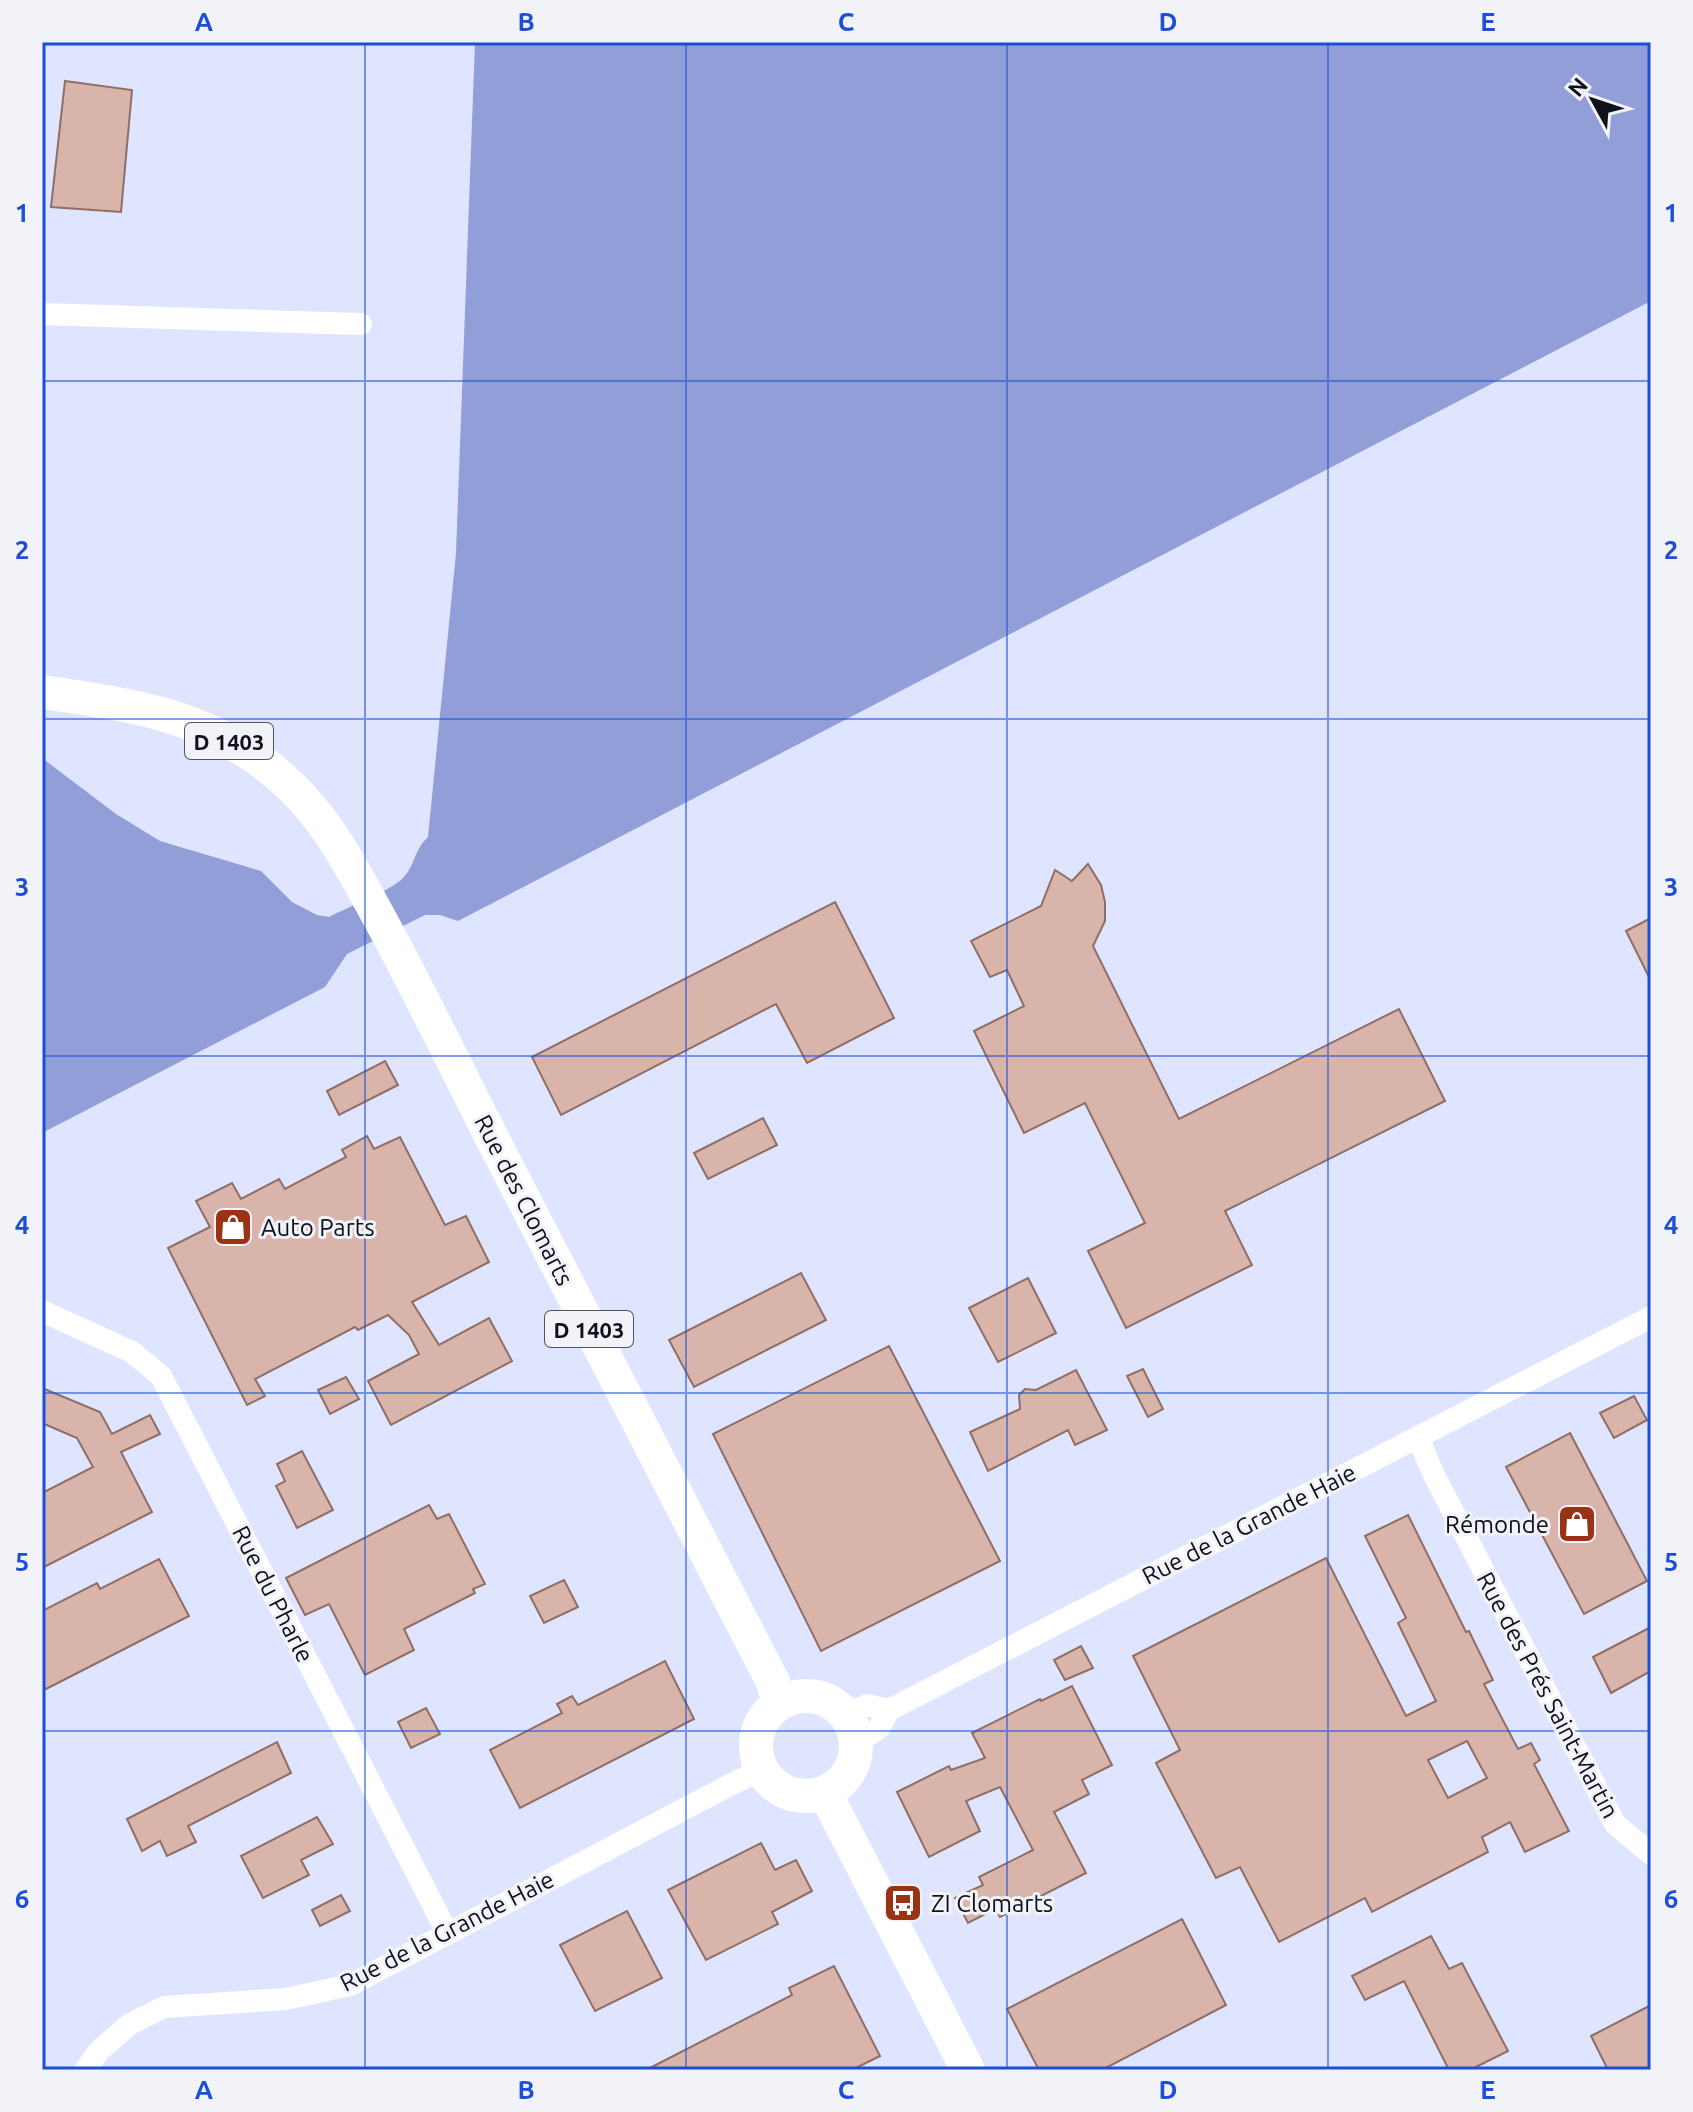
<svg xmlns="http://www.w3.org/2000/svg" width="1693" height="2112" font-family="Ubuntu,sans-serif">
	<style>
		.water { fill: #929ed8 }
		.building { fill: #d9b4aa; stroke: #8f6e65; stroke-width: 2; fill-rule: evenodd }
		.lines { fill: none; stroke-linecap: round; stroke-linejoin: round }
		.minor { stroke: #fff; stroke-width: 22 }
		.primary { stroke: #fff; stroke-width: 34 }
		.grid { fill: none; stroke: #1d4ed8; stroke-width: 2; stroke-opacity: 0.55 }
		.labels { text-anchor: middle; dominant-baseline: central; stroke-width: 6; stroke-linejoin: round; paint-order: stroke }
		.shield { fill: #f1f3f9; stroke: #52545d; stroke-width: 2 }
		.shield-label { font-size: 22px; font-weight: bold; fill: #0e101a }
		.street-label { font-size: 24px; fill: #0e101a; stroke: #f1f3f9 }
		.poi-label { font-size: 24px; fill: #0e101a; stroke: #f1f3f9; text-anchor: start }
		.neatline { fill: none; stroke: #1d4ed8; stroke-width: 3 }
		.grid-label { font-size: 26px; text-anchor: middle; font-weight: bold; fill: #1d4ed8 }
	</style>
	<rect width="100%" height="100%" fill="#dfe5ff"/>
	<path class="water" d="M475,42H1651V301L458,921L440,915H425L347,954L325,987L42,1133V758L116,814L160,841L261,871L292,902L317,915L329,917C348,907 388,892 402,879C416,865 413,851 428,837L456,553Z"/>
	<g class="building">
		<path d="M65,81L132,90L121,212L51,207Z"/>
		<path d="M1088,864L1101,885L1105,902V921L1093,946L1179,1119L1399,1009L1445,1101L1225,1211L1252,1265L1126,1328L1088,1251L1145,1223L1085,1103L1024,1133L974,1031L1024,1006L1007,970L990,977L971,941L1041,906L1055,870L1072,881Z"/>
		<path d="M835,902L894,1018L807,1063L776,1004L561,1115L532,1057Z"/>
		<path d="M1651,918V981L1626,931Z"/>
		<path d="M385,1061L398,1085L339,1115L327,1091Z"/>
		<path d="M763,1118L777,1145L708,1179L694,1153Z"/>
		<path d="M367,1136L374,1149L400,1137L445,1225L466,1216L489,1262L412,1302L439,1345L489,1318L512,1361L391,1425L368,1381L419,1354L409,1335L388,1315L358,1330L355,1327L255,1379L265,1396L247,1405L168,1248L210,1227L196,1201L232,1183L241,1199L279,1179L285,1189L346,1157L342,1150Z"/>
		<path d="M801,1273L826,1320L694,1387L669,1340Z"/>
		<path d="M1028,1278L1056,1333L998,1362L969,1308Z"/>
		<path d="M889,1346L1000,1561L821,1651L713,1434Z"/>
		<path d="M1143,1369L1163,1409L1148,1417L1127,1376Z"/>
		<path d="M1076,1370L1107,1430L1075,1445L1068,1430L988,1471L970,1432L1020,1409L1019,1395L1025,1389L1036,1390Z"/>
		<path d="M346,1377L359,1399L330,1414L318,1390Z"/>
		<path d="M42,1388L100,1412L112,1434L150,1415L160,1434L121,1452L152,1512L42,1568V1493L93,1467L77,1438L42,1423Z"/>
		<path d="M1634,1396L1647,1420L1614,1438L1600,1413Z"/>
		<path d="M1570,1433L1647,1581L1584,1614L1506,1467Z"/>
		<path d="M302,1451L333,1510L297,1528L276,1486L285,1481L277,1464Z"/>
		<path d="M429,1505L437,1519L449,1514L485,1584L473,1589L475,1593L404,1629L414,1650L365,1675L329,1604L305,1615L286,1578Z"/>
		<path d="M1408,1515L1466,1632L1469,1631L1493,1680L1484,1684L1518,1749L1531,1743L1540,1760L1534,1764L1569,1831L1525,1852L1510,1822L1482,1837L1488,1852L1372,1912L1365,1898L1279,1942L1240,1867L1216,1878L1156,1763L1180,1750L1133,1656L1326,1558L1406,1716L1436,1701L1398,1623L1406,1618L1365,1536ZM1467,1741L1487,1778L1448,1798L1428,1760Z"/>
		<path d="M159,1559L189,1616L42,1691V1611L97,1583L100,1589Z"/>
		<path d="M564,1580L578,1607L544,1623L530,1596Z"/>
		<path d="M1651,1627V1671L1611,1693L1593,1657Z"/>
		<path d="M1081,1646L1093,1668L1065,1680L1054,1660Z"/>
		<path d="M665,1661L694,1719L520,1808L490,1750L562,1713L557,1704L572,1696L578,1705Z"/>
		<path d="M1072,1686L1112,1765L1082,1780L1089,1794L1054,1812L1086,1873L1000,1917L995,1909L968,1923L955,1898L983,1885L979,1877L1033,1850L1000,1787L966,1801L980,1831L929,1857L897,1792L949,1766L951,1770L985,1758L972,1733L1040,1699L1041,1701Z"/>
		<path d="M426,1708L440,1734L411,1748L398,1722Z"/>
		<path d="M277,1742L291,1773L188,1826L196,1842L167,1856L160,1841L142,1851L127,1819Z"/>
		<path d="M317,1817L333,1844L301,1860L309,1875L263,1898L241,1856Z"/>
		<path d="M761,1843L775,1870L796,1860L812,1891L772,1912L778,1924L706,1960L668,1890Z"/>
		<path d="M341,1895L350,1911L320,1926L312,1910Z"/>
		<path d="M627,1911L662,1978L595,2011L560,1945Z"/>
		<path d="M1182,1919L1226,2005L1102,2070H1039L1007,2009Z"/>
		<path d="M1431,1936L1449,1969L1462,1963L1508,2051L1470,2070H1449L1404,1981L1365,2000L1352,1976Z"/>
		<path d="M834,1966L880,2056L852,2070H646L792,1995L789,1988Z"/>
		<path d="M1651,2005V2070H1608L1591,2036Z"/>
	</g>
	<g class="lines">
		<g class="minor">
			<path d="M42,314L361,324"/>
			<path d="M42,1311L132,1352L161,1376L448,1934"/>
			<path d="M1418,1437L1433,1473L1615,1824L1651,1854"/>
			<path d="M846,1715L867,1705L889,1710"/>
			<path d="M857,1743L879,1728L889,1710L1651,1317"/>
			<path d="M85,2070L99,2051L130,2024L164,2007L286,1999L350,1985L728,1786L761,1770"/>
		</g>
		<g class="primary">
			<path d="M42,692C124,704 193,712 262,762C324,807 351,867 387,932C424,1001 458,1071 493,1140C586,1321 679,1502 773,1682L779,1703"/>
			<circle cx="806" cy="1746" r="50"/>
			<path d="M825,1793L968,2070"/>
		</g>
	</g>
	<path class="grid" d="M365,42V2070M686,42V2070M1007,42V2070M1328,42V2070M42,381H1651M42,719H1651M42,1056H1651M42,1393H1651M42,1731H1651"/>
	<defs>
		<g id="shop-square" transform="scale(2)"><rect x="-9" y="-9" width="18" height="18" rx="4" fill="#9a3315" stroke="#f1f3f9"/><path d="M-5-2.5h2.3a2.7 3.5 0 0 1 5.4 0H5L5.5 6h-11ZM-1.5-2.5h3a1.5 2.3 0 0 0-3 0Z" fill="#fff"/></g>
		<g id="bus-square" transform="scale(2)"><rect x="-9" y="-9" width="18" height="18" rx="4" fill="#9a3315" stroke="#f1f3f9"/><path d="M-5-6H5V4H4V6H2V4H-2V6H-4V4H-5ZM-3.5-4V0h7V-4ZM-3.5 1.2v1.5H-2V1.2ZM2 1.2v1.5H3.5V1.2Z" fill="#fff"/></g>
	</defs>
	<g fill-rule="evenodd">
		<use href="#shop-square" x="233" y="1227"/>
		<use href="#shop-square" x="1577" y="1524"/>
		<use href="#bus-square" x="903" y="1903"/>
	</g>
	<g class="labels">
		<g class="shield">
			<rect x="185" y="723" width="88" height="36" rx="6"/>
			<rect x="545" y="1311" width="88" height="36" rx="6"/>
		</g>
		<g class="shield-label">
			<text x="229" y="741">D 1403</text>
			<text x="589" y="1329">D 1403</text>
		</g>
		<g class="street-label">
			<text transform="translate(524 1200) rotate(63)">Rue des Clomarts</text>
			<text transform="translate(1249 1524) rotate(-27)">Rue de la Grande Haie</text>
			<text transform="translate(273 1594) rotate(63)">Rue du Pharle</text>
			<text transform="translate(1548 1695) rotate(62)">Rue des Prés Saint-Martin</text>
			<text transform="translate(447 1931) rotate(-27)">Rue de la Grande Haie</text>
		</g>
		<g class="poi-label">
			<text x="261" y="1227">Auto Parts</text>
			<text x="1549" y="1524" text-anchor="end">Rémonde</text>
			<text x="931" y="1903">ZI Clomarts</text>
		</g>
	</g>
	<rect width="1693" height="2112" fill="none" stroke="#f1f3f9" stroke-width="88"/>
	<g transform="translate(1593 100) rotate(310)" stroke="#f1f3f9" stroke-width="6" paint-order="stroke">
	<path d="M0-6L14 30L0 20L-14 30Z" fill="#0e101a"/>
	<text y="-12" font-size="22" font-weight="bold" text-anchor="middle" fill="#0e101a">N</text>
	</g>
	<rect x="44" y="44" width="1605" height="2024" class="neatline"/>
	<g class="grid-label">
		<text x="204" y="31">A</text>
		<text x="526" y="31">B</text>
		<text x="846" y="31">C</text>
		<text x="1168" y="31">D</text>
		<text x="1488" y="31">E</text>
		<text x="22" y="222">1</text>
		<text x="1671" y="222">1</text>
		<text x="22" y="559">2</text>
		<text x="1671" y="559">2</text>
		<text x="22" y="896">3</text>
		<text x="1671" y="896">3</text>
		<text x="22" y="1234">4</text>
		<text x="1671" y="1234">4</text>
		<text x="22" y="1571">5</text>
		<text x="1671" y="1571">5</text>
		<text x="22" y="1908">6</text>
		<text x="1671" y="1908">6</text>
		<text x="204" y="2099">A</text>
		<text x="526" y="2099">B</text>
		<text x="846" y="2099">C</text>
		<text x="1168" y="2099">D</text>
		<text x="1488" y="2099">E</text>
	</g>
</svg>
